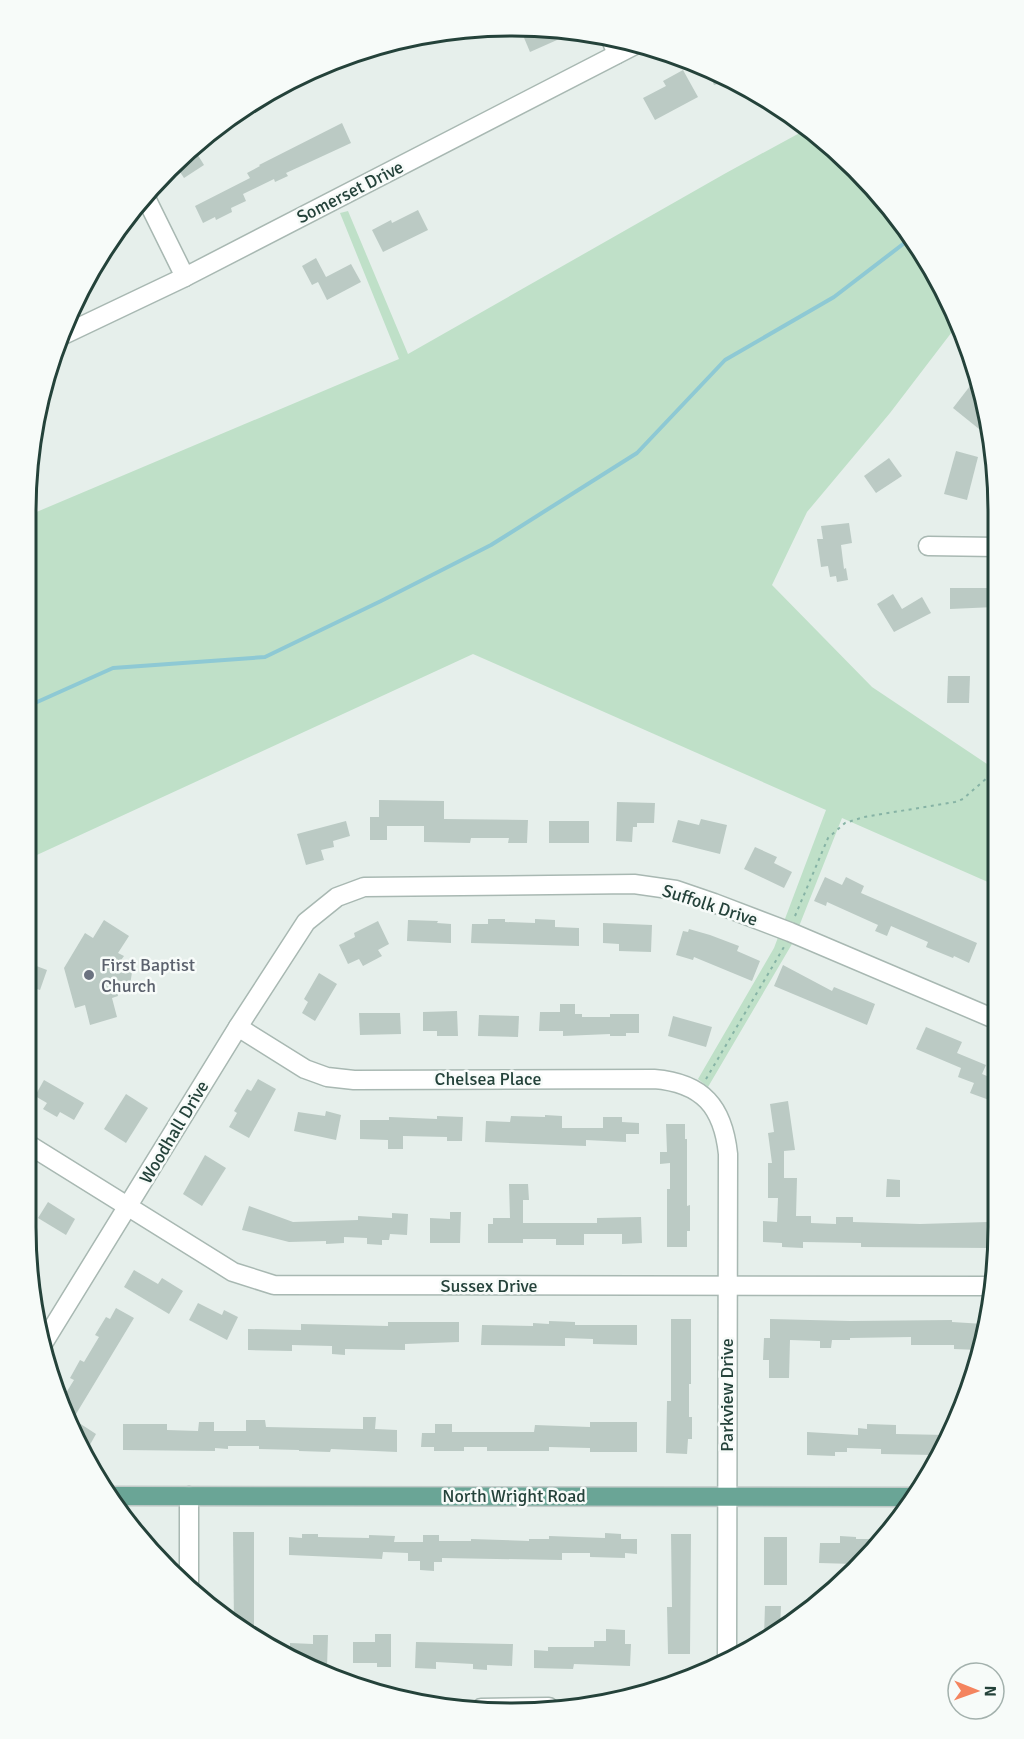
<svg xmlns="http://www.w3.org/2000/svg" width="1024" height="1739" font-family="Signika,sans-serif">
	<style>
		.green { fill: #bfe0c8 }
		.lines { fill: none; stroke-linecap: round; stroke-linejoin: round }
		.stream { stroke: #8ec9d4; stroke-width: 4 }
		.building { fill: #bbcac4 }
		.minor-casing { stroke: #a8b8b2; stroke-width: 21 }
		.major-casing { stroke: #c2cac8; stroke-width: 21 }
		.path { stroke: #86b3a5; stroke-width: 2; stroke-dasharray: 3 4.5; stroke-linecap: butt }
		.minor { stroke: #fff; stroke-width: 18 }
		.major { stroke: #6aa596; stroke-width: 18 }
		.worship-dot { fill: #6b7280; stroke: #f7fbf9; stroke-width: 2 }
		.labels { text-anchor: middle; dominant-baseline: central; stroke-width: 5; stroke-linejoin: round; paint-order: stroke }
		.street-label { font-size: 18px; fill: #24423a; stroke: #f7fbf9 }
		.worship-label { font-size: 18px; fill: #5b616d; stroke: #f7fbf9; text-anchor: start }
		.rim { fill: none; stroke: #24423a; stroke-width: 3 }
	</style>
	<rect width="100%" height="100%" fill="#e6efeb"/>
	<path class="green" d="M807,129L878,191L933,269L958,324L890,413L807,512L772,585L872,687L990,766L997,763V886L842,818L792,944L708,1087L698,1079L774,948L826,810L473,654L26,860L27,516L399,359L340,213L348,211L408,354L726,173Z"/>
	<g class="lines">
		<path class="stream" d="M26,707L113,668L265,657L381,601L491,545L637,453L725,360L834,297L911,238"/>
	</g>
	<g class="building">
		<path d="M534,28L550,29L575,32L530,52L522,33Z"/>
		<path d="M708,68L720,74L730,80L714,85Z"/>
		<path d="M683,70L698,97L655,120L643,98L666,86L663,81Z"/>
		<path d="M342,123L351,143L286,173L288,176L275,182L274,179L243,194L246,201L231,208L232,212L216,220L215,217L203,223L195,206L250,178L247,173L260,166L259,165Z"/>
		<path d="M193,147L204,165L184,178L174,163Z"/>
		<path d="M418,210L428,230L383,252L372,230L391,220L392,223Z"/>
		<path d="M316,258L326,277L351,264L361,282L327,300L318,282L312,285L302,266Z"/>
		<path d="M977,377L986,421L979,429L953,408Z"/>
		<path d="M956,451L978,457L967,500L944,494Z"/>
		<path d="M889,458L902,476L876,493L864,476Z"/>
		<path d="M849,523L852,543L841,545L844,569L846,568L848,580L837,582L836,576L830,577L828,566L821,567L817,539H823L821,526Z"/>
		<path d="M950,588H995V607L950,609Z"/>
		<path d="M893,594L902,609L922,597L931,613L894,632L877,604Z"/>
		<path d="M948,676H970L969,703H947Z"/>
		<path d="M379,800L444,801V819L528,820L527,843H508L509,838H471L470,843L424,842V826H387V840H370V817H379Z"/>
		<path d="M617,802L655,803L654,823H637V827H633L632,842L616,841Z"/>
		<path d="M701,819L727,825L720,854L672,842L678,820L699,825Z"/>
		<path d="M346,821L350,836L333,841L334,847L321,850L324,860L306,865L297,834Z"/>
		<rect x="549" y="821" width="40" height="22"/>
		<path d="M755,847L777,857L774,863L792,872L784,888L744,869Z"/>
		<path d="M825,877L842,885L846,877L864,886L861,893L977,943L969,963L954,956L953,958L926,947L928,942L891,926L887,936L875,931L878,925L827,902L826,906L814,901Z"/>
		<path d="M488,919H505V922L535,923V919L555,920V927L579,928V946L471,943L472,924H488Z"/>
		<path d="M104,920L129,936L118,953L124,956L119,963L133,966L130,985L115,983L118,996L112,998L117,1017L90,1025L85,1005L75,1008L64,968L85,933L93,938Z"/>
		<path d="M408,920L438,921L437,923L451,924V943L407,941Z"/>
		<path d="M378,921L389,944L378,950L382,956L363,966L359,959L348,964L339,945L355,937L354,933Z"/>
		<path d="M603,923L652,925L651,952L619,951V944L603,943Z"/>
		<path d="M689,929L710,935L739,946L737,951L760,961L752,981L694,957L693,960L676,955L683,931L688,932Z"/>
		<path d="M31,964L47,970L40,990L26,985V977Z"/>
		<path d="M783,965L832,991L834,987L875,1004L867,1025L774,986Z"/>
		<path d="M319,973L337,984L315,1021L302,1013L308,1002L304,999Z"/>
		<path d="M560,1004H575V1014H582V1017H610V1014H639V1033H626V1036H610V1034L563,1036V1031H539L540,1012H560Z"/>
		<path d="M457,1011L458,1036H437V1031H423V1012Z"/>
		<path d="M359,1013H400L401,1034L360,1035Z"/>
		<path d="M479,1015L519,1016L518,1037L478,1036Z"/>
		<path d="M673,1016L712,1027L706,1047L668,1036Z"/>
		<path d="M926,1027L962,1042L957,1053L986,1065L982,1074L997,1080V1087L992,1101L970,1093L974,1083L958,1077L961,1068L916,1049Z"/>
		<path d="M258,1079L276,1089L249,1138L229,1127L237,1113L234,1111L247,1089L251,1091Z"/>
		<path d="M44,1080L84,1103L74,1120L60,1112L57,1117L43,1109L47,1103L35,1096Z"/>
		<path d="M126,1094L148,1108L126,1143L104,1129Z"/>
		<path d="M788,1101L795,1150L784,1151V1178H797L796,1216H811V1223L836,1224V1217H853V1222L920,1224L988,1222L989,1248L861,1247V1243L803,1242V1248L782,1247V1243L763,1242V1221L777,1222L778,1198H768V1163H772L768,1133L774,1132L770,1104Z"/>
		<path d="M326,1111L341,1115L336,1140L294,1131L298,1112L325,1116Z"/>
		<path d="M545,1115L562,1116V1128H603V1117H622V1122L639,1123V1134H626V1142L586,1140V1146L485,1142L486,1121L510,1122L511,1116L545,1117Z"/>
		<path d="M437,1116L463,1117L462,1141H447V1137L403,1136V1149H388V1140L360,1139V1120H389V1117L437,1119Z"/>
		<path d="M666,1124H685V1139H687V1206L690,1205V1231H687V1247H667V1189H670V1163L660,1164V1152H667Z"/>
		<path d="M205,1155L226,1168L202,1206L183,1194Z"/>
		<path d="M887,1179L900,1180V1197H886Z"/>
		<path d="M509,1184H528L529,1200H523V1223H597V1218L641,1217L642,1243L622,1244V1234H584V1245H556V1239H523V1243H488V1224H493V1218H510Z"/>
		<path d="M48,1202L75,1219L66,1235L38,1218Z"/>
		<path d="M249,1206L293,1222L358,1220V1216L392,1218V1213L408,1214L407,1235L390,1234L389,1240H382V1245L367,1244V1238L344,1237V1243L326,1244V1241L289,1242L242,1230Z"/>
		<path d="M450,1212H461L460,1243H430V1218L450,1219Z"/>
		<path d="M134,1270L158,1284L162,1278L183,1291L169,1314L124,1287Z"/>
		<path d="M198,1303L222,1315L224,1310L238,1317L227,1340L189,1320Z"/>
		<path d="M116,1308L134,1318L73,1419L96,1434L87,1450L61,1401L74,1380L70,1378L80,1360L84,1362L99,1337L95,1335L106,1317L110,1319Z"/>
		<path d="M671,1319H691V1384H689V1417H692V1439H688L687,1454L666,1453L667,1401H671Z"/>
		<path d="M770,1319L850,1321L952,1320V1322L984,1324L979,1350L954,1349V1345H911V1337L850,1338V1340H832L831,1348H820V1341L790,1340L789,1378H769V1360H763L764,1338H770Z"/>
		<path d="M549,1321L575,1322V1325H637V1345L593,1344V1339L565,1338V1346L481,1345L482,1325L533,1326V1323L549,1324Z"/>
		<path d="M388,1322H459V1342L405,1344V1350L345,1349V1355L332,1354V1346L292,1345V1351L248,1350V1329L301,1330V1324L388,1326Z"/>
		<path d="M363,1417H376L375,1429L397,1430V1452L331,1449L330,1452L299,1451V1450L259,1449V1446H228V1449L215,1448V1451L123,1450V1424H167V1430L198,1431L199,1422H214V1431H246V1420H265L266,1427L363,1429Z"/>
		<path d="M590,1422H637V1452H590V1448L549,1447V1451H487V1447H464V1451H434V1447H421L422,1433H435V1424H452V1432H534L535,1425L590,1427Z"/>
		<path d="M867,1424L896,1425V1434L947,1435L938,1454L935,1455L881,1454V1449L847,1448V1452H835V1456L807,1455V1432L858,1435V1428L867,1429Z"/>
		<path d="M233,1532H254V1637L241,1631L234,1624Z"/>
		<path d="M605,1533L621,1534V1539H637V1554L625,1553V1558L590,1557V1553H562V1560L442,1558V1562H434V1571L420,1570V1561H408V1553L383,1552L382,1559L289,1555V1537L302,1538V1534H318V1537L369,1538V1535L395,1536L394,1542H423V1535H439V1541H471V1539L529,1541V1539H549V1536L605,1538Z"/>
		<path d="M671,1534H691L690,1654H668L667,1607H672Z"/>
		<path d="M840,1536L856,1537V1539H878L854,1564L819,1563L820,1543H840Z"/>
		<rect x="764" y="1537" width="23" height="48"/>
		<path d="M765,1606H781L780,1628L764,1636Z"/>
		<path d="M606,1629L625,1630V1644H631L630,1666L574,1664L573,1669L534,1668V1650L548,1651V1647H594V1641H606Z"/>
		<path d="M375,1634H391V1667H377V1663H353V1642H375Z"/>
		<path d="M313,1635H328L327,1668H316L290,1655V1643L313,1644Z"/>
		<path d="M416,1642L513,1644L512,1666L487,1665V1670L473,1669V1664L436,1662V1669L415,1668Z"/>
	</g>
	<g class="lines">
		<g class="minor-casing">
			<g id="minor">
				<path d="M609,35L617,54"/>
				<path d="M145,196L185,277"/>
				<path d="M61,336L185,277L637,44"/>
				<path d="M928,546L997,547"/>
				<path d="M238,1027L305,1069L327,1077L354,1080L654,1079C703,1083 723,1107 728,1154L727,1657"/>
				<path d="M26,1143L233,1272L274,1285L992,1286"/>
				<path d="M44,1342L238,1027L306,922L337,897L364,887L634,884L676,890L714,903L790,932L997,1020"/>
				<path d="M189,1496V1583"/>
				<path d="M481,1708L549,1707"/>
			</g>
		</g>
		<g class="major-casing">
			<path id="major" d="M111,1496L917,1497"/>
		</g>
		<g class="path">
			<path d="M795,916L828,838L845,823L864,817L955,802L963,799L997,769"/>
			<path d="M706,1079L784,947"/>
		</g>
		<use href="#minor" class="minor"/>
		<use href="#major" class="major"/>
	</g>
	<circle class="worship-dot" cx="89" cy="975" r="6"/>
	<g class="labels">
		<g class="street-label">
			<text transform="translate(350 192) rotate(-27)">Somerset Drive</text>
			<text transform="translate(710 905) rotate(18)">Suffolk Drive</text>
			<text x="488" y="1079">Chelsea Place</text>
			<text transform="translate(174 1132) rotate(-59)">Woodhall Drive</text>
			<text x="489" y="1286">Sussex Drive</text>
			<text transform="translate(727 1395) rotate(-90)">Parkview Drive</text>
			<text x="514" y="1496">North Wright Road</text>
		</g>
		<g class="worship-label">
			<text x="101" y="965">First Baptist<tspan x="101" dy="21">Church</tspan></text>
		</g>
	</g>
	<path d="M0 0H1024V1739H0ZM512 36H512A476 476 0 0 1 988 512V1227A476 476 0 0 1 512 1703H512A476 476 0 0 1 36 1227V512A476 476 0 0 1 512 36Z" fill="#f7fbf9" fill-rule="evenodd"/>
	<path class="rim" d="M512 36H512A476 476 0 0 1 988 512V1227A476 476 0 0 1 512 1703H512A476 476 0 0 1 36 1227V512A476 476 0 0 1 512 36Z"/>
	<g transform="translate(976 1691) rotate(91)"><circle r="28" fill="#f7fbf9" stroke="#a3b1ad" stroke-width="1.5"/>
	<path d="M0-4.5L10 22L0 15L-10 22Z" fill="#f4845f"/>
	<text y="-9" font-size="16" font-weight="bold" text-anchor="middle" fill="#24423a">N</text>
	</g>
</svg>
